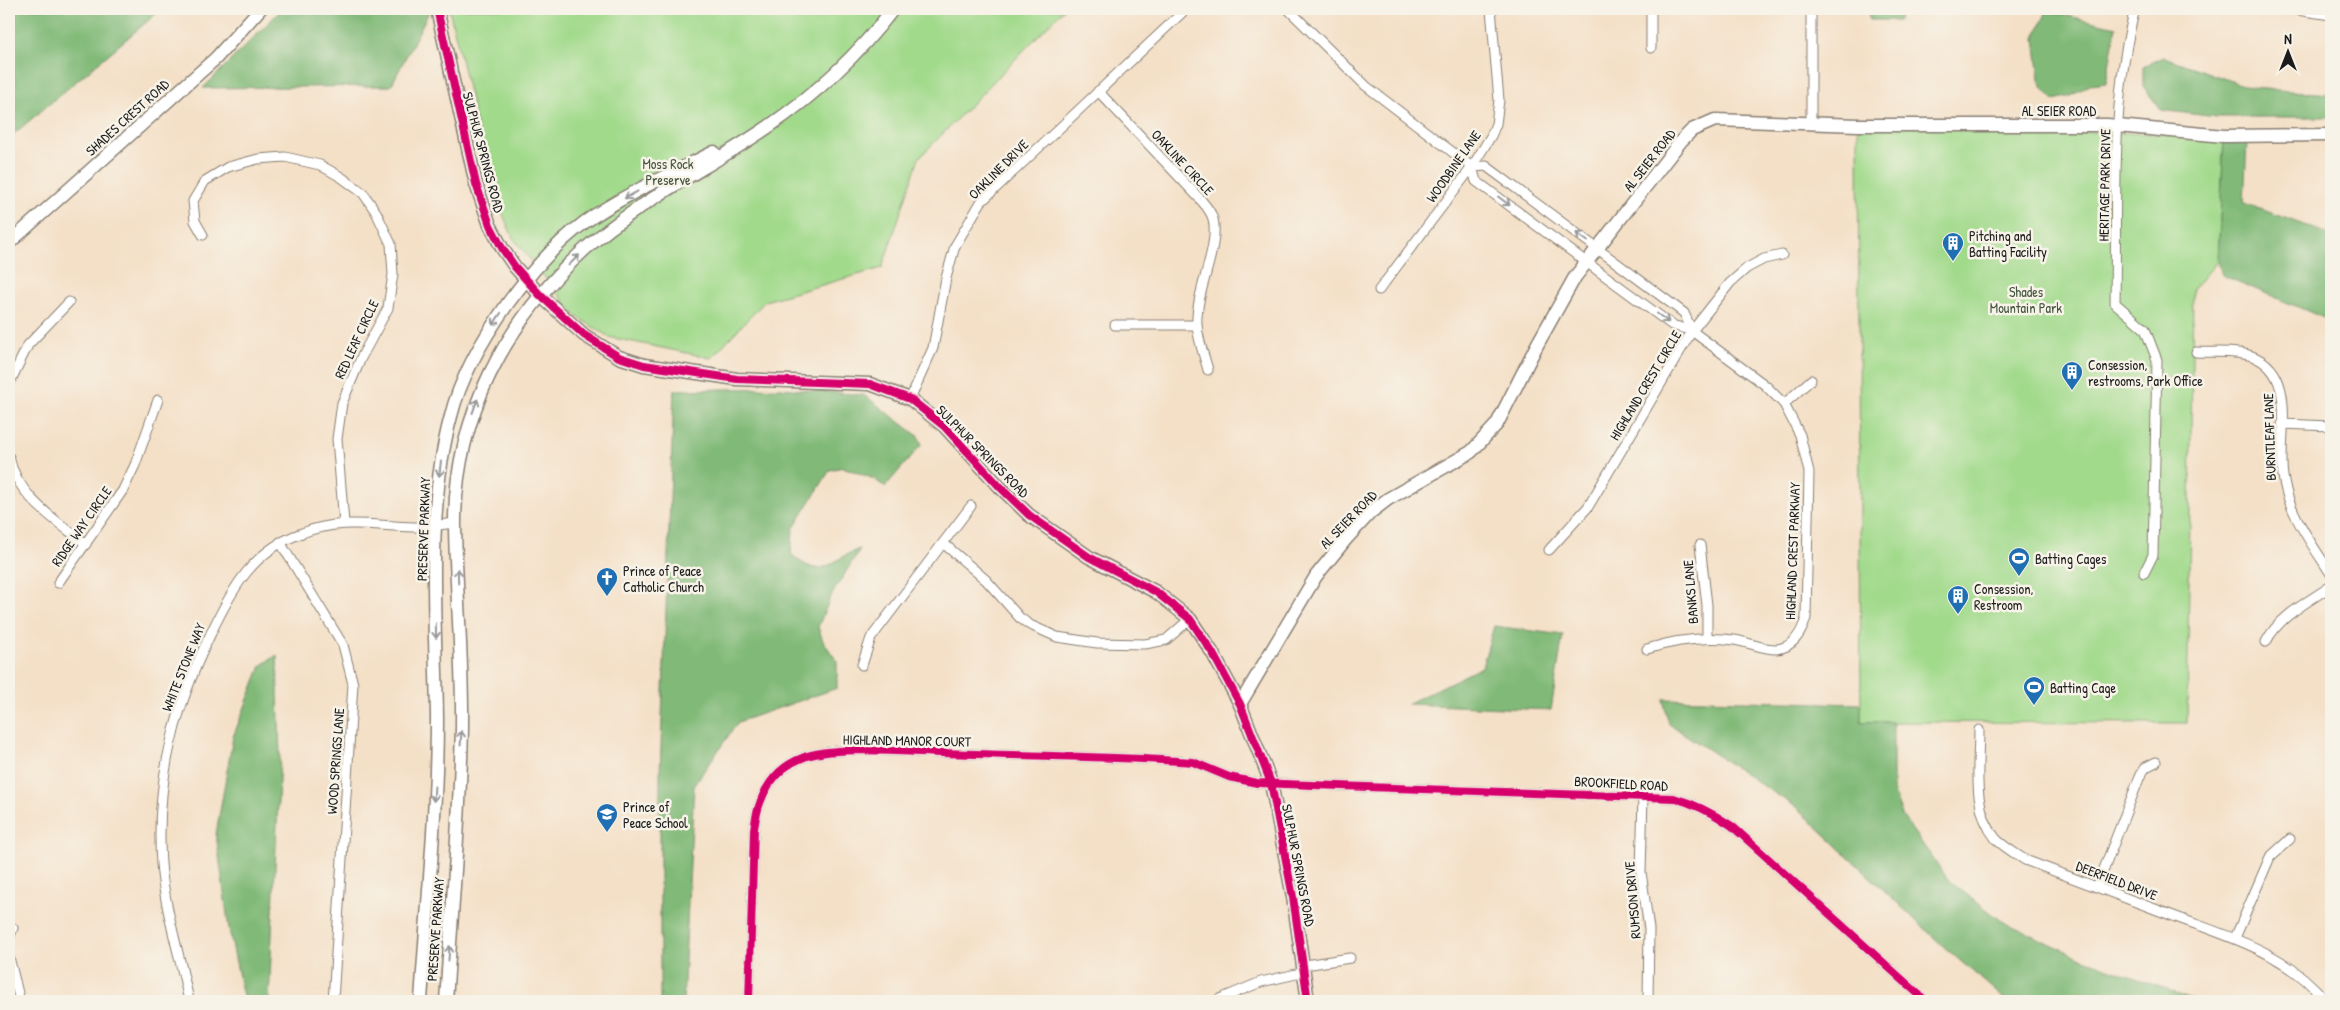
<svg xmlns="http://www.w3.org/2000/svg" width="2340" height="1010" font-family="'Patrick Hand',sans-serif">
	<style>
		.green { fill: #a2da8c; stroke: #5f7b54 }
		.forest { fill: #81ba78; stroke: #4e6b4a }
		.lines { fill: none; stroke-linecap: round; stroke-linejoin: round }
		.street-casing { stroke: #887e72; stroke-width: 11 }
		.secondary-casing { stroke: #887e72; stroke-width: 15 }
		.street { stroke: #fff; stroke-width: 9 }
		.secondary { stroke: #fff; stroke-width: 12 }
		.cycleway-casing { stroke: #f7f3e8; stroke-width: 11 }
		.cycleway { stroke: #d6006c; stroke-width: 8 }
		.oneway { stroke: #999 }
		.labels { text-anchor: middle; dominant-baseline: central; stroke-width: 5; stroke-linejoin: round; paint-order: stroke }
		.street-label { font-size: 14px; fill: #1c1c1c; stroke: #f7f3e8 }
		.park-label { font-size: 14px; fill: #44553e; stroke: #f7f3e8 }
		.poi-label { font-size: 14px; fill: #1c1c1c; stroke: #f7f3e8; text-anchor: start }
	</style>
	<rect width="100%" height="100%" fill="#f7f3e8"/>
	<filter id="ink" filterUnits="userSpaceOnUse"><feTurbulence type="fractalNoise" baseFrequency=".02" numOctaves="2"/><feDisplacementMap in="SourceGraphic" scale="10" xChannelSelector="R" yChannelSelector="G"/><feConvolveMatrix kernelMatrix="1 2 1 2 8 2 1 2 1" color-interpolation-filters="sRGB"/></filter>
	<filter id="wash" filterUnits="userSpaceOnUse"><feTurbulence type="fractalNoise" baseFrequency=".0096" numOctaves="4" result="noise"/><feDisplacementMap in="SourceGraphic" scale="20" xChannelSelector="R" yChannelSelector="G"/><feGaussianBlur stdDeviation="1.12" result="paint"/><feColorMatrix in="noise" values="0 0 0 0 0 0 0 0 0 0 0 0 0 0 0 0 0 1.4 0 .05"/><feComposite in="paint" operator="in"/></filter>
	<g filter="url(#wash)">
		<rect width="100%" height="100%" fill="#f4e0c7"/>
		<g class="green">
			<path d="M449,9H1064L919,158L882,268L765,301L711,358L609,337L576,316L513,238L492,188Z"/>
			<path d="M1858,125L2224,136L2218,261L2193,289L2187,723L1861,722Z"/>
		</g>
		<g class="forest">
			<path d="M9,9H162L9,138Z"/>
			<path d="M282,9H428L429,12L391,86L203,88Z"/>
			<path d="M1869,9H1900L1899,20H1869Z"/>
			<path d="M2047,11L2116,27L2106,83L2089,85L2071,96L2054,100L2041,87L2035,38Z"/>
			<path d="M2164,57L2251,88L2331,94V117H2216L2161,110L2143,86V66Z"/>
			<path d="M2224,139L2247,140L2244,203L2331,235V321L2222,275L2218,261Z"/>
			<path d="M780,388L864,395L918,436L922,444L885,487L874,479L843,467L830,470L793,529L791,554C825,584 828,559 860,549L831,596L818,627L823,641L837,661V688L738,722L694,785L683,1001H660V774L674,390Z"/>
			<path d="M1494,626L1563,635L1551,710L1407,704L1482,667Z"/>
			<path d="M277,655L280,757L269,1001H244L229,929L216,834L233,737L261,666Z"/>
			<path d="M1663,699L1861,704V722H1893V789L1902,816L1950,882L2002,921L2079,957L2197,1001H2007L1943,946L1796,807L1669,724Z"/>
		</g>
	</g>
	<g filter="url(#ink)">
		<g class="lines">
			<g class="street-casing">
				<g id="street">
					<path d="M1288,9L1366,86L1472,167L1476,181L1672,325L1692,331L1684,313L1486,166L1472,167"/>
					<path d="M1811,9V123"/>
					<path d="M2135,9C2110,102 2117,207 2115,303L2145,329L2157,360L2153,555L2144,573"/>
					<path d="M2290,9L2331,15"/>
					<path d="M1651,48V9"/>
					<path d="M1098,91L1200,199C1205,205 1211,211 1213,219C1220,247 1195,292 1197,325C1198,340 1204,355 1208,370"/>
					<path d="M203,235L195,221L193,201L205,181L228,167L258,159L285,157L320,165L341,177L363,193L376,212L391,244L393,274L388,308L361,358L342,403L337,439L344,523"/>
					<path d="M1379,290L1472,167L1491,136L1496,124L1499,100L1491,9"/>
					<path d="M1115,325H1197"/>
					<path d="M2196,352C2213,353 2235,350 2252,356C2300,374 2277,439 2283,476C2288,513 2312,544 2331,574"/>
					<path d="M9,384L28,345L69,302"/>
					<path d="M910,399L933,348L946,278L955,246L981,202L1186,9"/>
					<path d="M1784,404L1811,380"/>
					<path d="M2282,424L2331,426"/>
					<path d="M9,457C17,497 57,521 86,544"/>
					<path d="M280,542L343,645L353,684L333,1001"/>
					<path d="M943,543L986,580L1020,618L1030,625L1057,637L1097,643L1145,644L1166,640L1190,619"/>
					<path d="M1700,545L1707,605V638"/>
					<path d="M1549,550L1588,507L1692,331L1730,283L1747,268L1764,259L1782,255"/>
					<path d="M58,583L123,490L135,465L158,400"/>
					<path d="M2266,642C2279,616 2308,602 2331,586"/>
					<path d="M1647,649C1676,640 1704,636 1734,640C1748,642 1762,649 1776,649C1793,648 1802,632 1806,618L1809,472L1800,435L1784,404L1765,385L1692,331"/>
					<path d="M862,665L871,638L971,506"/>
					<path d="M1979,730C1979,766 1971,809 1996,839C2004,847 2016,854 2025,860C2072,878 2120,896 2168,914C2228,937 2284,950 2326,1001"/>
					<path d="M1643,795L1641,872L1649,929L1648,1001"/>
					<path d="M2097,887L2140,776L2146,767L2156,762"/>
					<path d="M9,938L13,928"/>
					<path d="M2235,938L2270,857L2290,839"/>
					<path d="M9,957L20,1001"/>
					<path d="M1305,965L1350,958"/>
					<path d="M189,1001C180,955 165,911 161,864C155,780 175,708 211,633C232,589 253,550 302,533C340,518 374,526 414,527C427,528 442,524 455,523"/>
					<path d="M749,1001L754,829C758,798 771,770 802,758C832,745 907,752 942,753C1026,756 1110,756 1193,762L1229,777L1257,783L1674,798C1696,804 1713,813 1732,826L1926,1001"/>
					<path d="M1215,1001L1261,982L1305,972"/>
				</g>
			</g>
			<g class="secondary-casing">
				<g id="secondary">
					<path d="M437,9L476,184L490,225L502,248L515,267L540,295L584,335L619,357L644,365L737,379L870,384L910,399L944,426L1000,487L1029,515L1089,557L1156,592L1190,619L1212,652L1240,704L1271,783L1293,897L1308,1001"/>
					<path d="M9,243L216,58L260,9"/>
					<path d="M1240,704L1316,576L1346,539L1371,512L1388,499L1471,452L1497,424L1537,345L1575,277L1681,141L1692,130L1715,120L1858,125H2107L2224,136L2331,135"/>
					<path d="M421,1001C427,907 437,812 437,718C436,620 425,511 451,416C461,375 484,337 508,303C530,273 555,244 585,222C625,194 671,174 714,152"/>
					<path d="M446,1001C452,910 460,819 462,728C463,660 456,593 455,526C454,417 506,321 585,249C640,200 708,168 768,127C816,94 858,55 893,9"/>
				</g>
			</g>
			<use href="#street" class="street"/>
			<use href="#secondary" class="secondary"/>
			<g class="cycleway-casing">
				<g id="cycleway">
					<path d="M437,9L476,184L490,225L502,248L515,267L540,295L584,335L619,357L644,365L737,379L870,384L910,399L944,426L1000,487L1029,515L1089,557L1156,592L1190,619L1212,652L1240,704L1271,783L1293,897L1308,1001"/>
					<path d="M749,1001L754,829C758,798 771,770 802,758C832,745 907,752 942,753C1026,756 1110,756 1193,762L1229,777L1257,783L1674,798C1696,804 1713,813 1732,826L1926,1001"/>
				</g>
			</g>
			<use href="#cycleway" class="cycleway"/>
		</g>
		<defs><path id="oneway-shaft" d="M-6 0H5M1.5-3L5.5 0L1.5 3" fill="none" stroke-width="1.6" stroke-linecap="round" stroke-linejoin="round" transform="scale(1.25)"/></defs>
		<g class="oneway">
			<use href="#oneway-shaft" transform="translate(631 195) rotate(151)"/>
			<use href="#oneway-shaft" transform="translate(1504 201) rotate(37)"/>
			<use href="#oneway-shaft" transform="translate(1582 237) rotate(-144)"/>
			<use href="#oneway-shaft" transform="translate(574 260) rotate(-44)"/>
			<use href="#oneway-shaft" transform="translate(1663 318) rotate(37)"/>
			<use href="#oneway-shaft" transform="translate(497 319) rotate(124)"/>
			<use href="#oneway-shaft" transform="translate(475 406) rotate(-70)"/>
			<use href="#oneway-shaft" transform="translate(440 469) rotate(97)"/>
			<use href="#oneway-shaft" transform="translate(458 576) rotate(-92)"/>
			<use href="#oneway-shaft" transform="translate(436 631) rotate(89)"/>
			<use href="#oneway-shaft" transform="translate(461 738) rotate(-87)"/>
			<use href="#oneway-shaft" transform="translate(434 794) rotate(93)"/>
			<use href="#oneway-shaft" transform="translate(449 953) rotate(-86)"/>
		</g>
	</g>
	<defs>
		<g id="building-pin" transform="scale(1.125)"><path d="M0 17L-7.5 6A9.5 9.5 0 1 1 7.5 6Z" fill="#1f6fb2" stroke="#f7f3e8"/><path d="M-4-6H4V6H1V3H-1V6H-4ZM-2.5-4.3h1.7v1.8h-1.7ZM.8-4.3h1.7v1.8H.8ZM-2.5-1h1.7V.8h-1.7ZM.8-1h1.7V.8H.8Z" fill="#fff"/></g>
		<g id="stadium-pin" transform="scale(1.125)"><path d="M0 17L-7.5 6A9.5 9.5 0 1 1 7.5 6Z" fill="#1f6fb2" stroke="#f7f3e8"/><path d="M0-5a6.5 5 0 1 0 0 10a6.5 5 0 1 0 0-10ZM-3.5-1.8h7v3.6h-7Z" fill="#fff"/></g>
		<g id="church-pin" transform="scale(1.125)"><path d="M0 17L-7.5 6A9.5 9.5 0 1 1 7.5 6Z" fill="#1f6fb2" stroke="#f7f3e8"/><path d="M-1.2-6h2.4v3.5h3.3v2.4h-3.3V6h-2.4V-.1h-3.3v-2.4h3.3Z" fill="#fff"/></g>
		<g id="school-pin" transform="scale(1.125)"><path d="M0 17L-7.5 6A9.5 9.5 0 1 1 7.5 6Z" fill="#1f6fb2" stroke="#f7f3e8"/><path d="M0-5L7-2L0 1L-7-2ZM-4 1L0 2.5L4 1V4Q0 6-4 4Z" fill="#fff"/></g>
	</defs>
	<g fill-rule="evenodd">
		<use href="#building-pin" x="1953" y="243"/>
		<use href="#building-pin" x="2072" y="372"/>
		<use href="#stadium-pin" x="2019" y="558"/>
		<use href="#church-pin" x="607" y="578"/>
		<use href="#building-pin" x="1958" y="596"/>
		<use href="#stadium-pin" x="2034" y="687"/>
		<use href="#school-pin" x="607" y="814"/>
	</g>
	<g class="labels">
		<g class="street-label">
			<text x="2059" y="110">AL SEIER ROAD</text>
			<text transform="translate(127 117) rotate(-42)">SHADES CREST ROAD</text>
			<text transform="translate(484 152) rotate(75)">SULPHUR SPRINGS ROAD</text>
			<text transform="translate(1649 160) rotate(-52)">AL SEIER ROAD</text>
			<text transform="translate(1183 162) rotate(47)">OAKLINE CIRCLE</text>
			<text transform="translate(1453 166) rotate(-55)">WOODBINE LANE</text>
			<text transform="translate(998 169) rotate(-45)">OAKLINE DRIVE</text>
			<text transform="translate(2104 185) rotate(-89)">HERITAGE PARK DRIVE</text>
			<text transform="translate(356 339) rotate(-65)">RED LEAF CIRCLE</text>
			<text transform="translate(1645 385) rotate(-59)">HIGHLAND CREST CIRCLE</text>
			<text transform="translate(2269 437) rotate(-92)">BURNTLEAF LANE</text>
			<text transform="translate(983 451) rotate(45)">SULPHUR SPRINGS ROAD</text>
			<text transform="translate(1348 519) rotate(-46)">AL SEIER ROAD</text>
			<text transform="translate(81 526) rotate(-55)">RIDGE WAY CIRCLE</text>
			<text transform="translate(423 529) rotate(-88)">PRESERVE PARKWAY</text>
			<text transform="translate(1792 551) rotate(-88)">HIGHLAND CREST PARKWAY</text>
			<text transform="translate(1690 592) rotate(-95)">BANKS LANE</text>
			<text transform="translate(183 667) rotate(-68)">WHITE STONE WAY</text>
			<text transform="translate(907 740) rotate(1)">HIGHLAND MANOR COURT</text>
			<text transform="translate(335 761) rotate(-86)">WOOD SPRINGS LANE</text>
			<text transform="translate(1621 783) rotate(3)">BROOKFIELD ROAD</text>
			<text transform="translate(1299 865) rotate(79)">SULPHUR SPRINGS ROAD</text>
			<text transform="translate(2117 880) rotate(21)">DEERFIELD DRIVE</text>
			<text transform="translate(1632 900) rotate(-95)">RUMSON DRIVE</text>
			<text transform="translate(435 929) rotate(-86)">PRESERVE PARKWAY</text>
		</g>
		<g class="park-label">
			<text x="668" y="163">Moss Rock<tspan x="668" dy="16">Preserve</tspan></text>
			<text x="2026" y="291">Shades<tspan x="2026" dy="16">Mountain Park</tspan></text>
		</g>
		<g class="poi-label">
			<text x="1969" y="235">Pitching and<tspan x="1969" dy="16">Batting Facility</tspan></text>
			<text x="2088" y="364">Consession,<tspan x="2088" dy="16">restrooms, Park Office</tspan></text>
			<text x="2035" y="558">Batting Cages</text>
			<text x="623" y="570">Prince of Peace<tspan x="623" dy="16">Catholic Church</tspan></text>
			<text x="1974" y="588">Consession,<tspan x="1974" dy="16">Restroom</tspan></text>
			<text x="2050" y="687">Batting Cage</text>
			<text x="623" y="806">Prince of<tspan x="623" dy="16">Peace School</tspan></text>
		</g>
	</g>
	<rect width="2340" height="1010" fill="none" stroke="#f7f3e8" stroke-width="30"/>
	<g transform="translate(2288 52)" stroke="#f7f3e8" stroke-width="4" paint-order="stroke">
	<path d="M0-4L9 19L0 12L-9 19Z" fill="#1c1c1c"/>
	<text y="-8" font-size="14" font-weight="bold" text-anchor="middle" fill="#1c1c1c">N</text>
	</g>
</svg>
